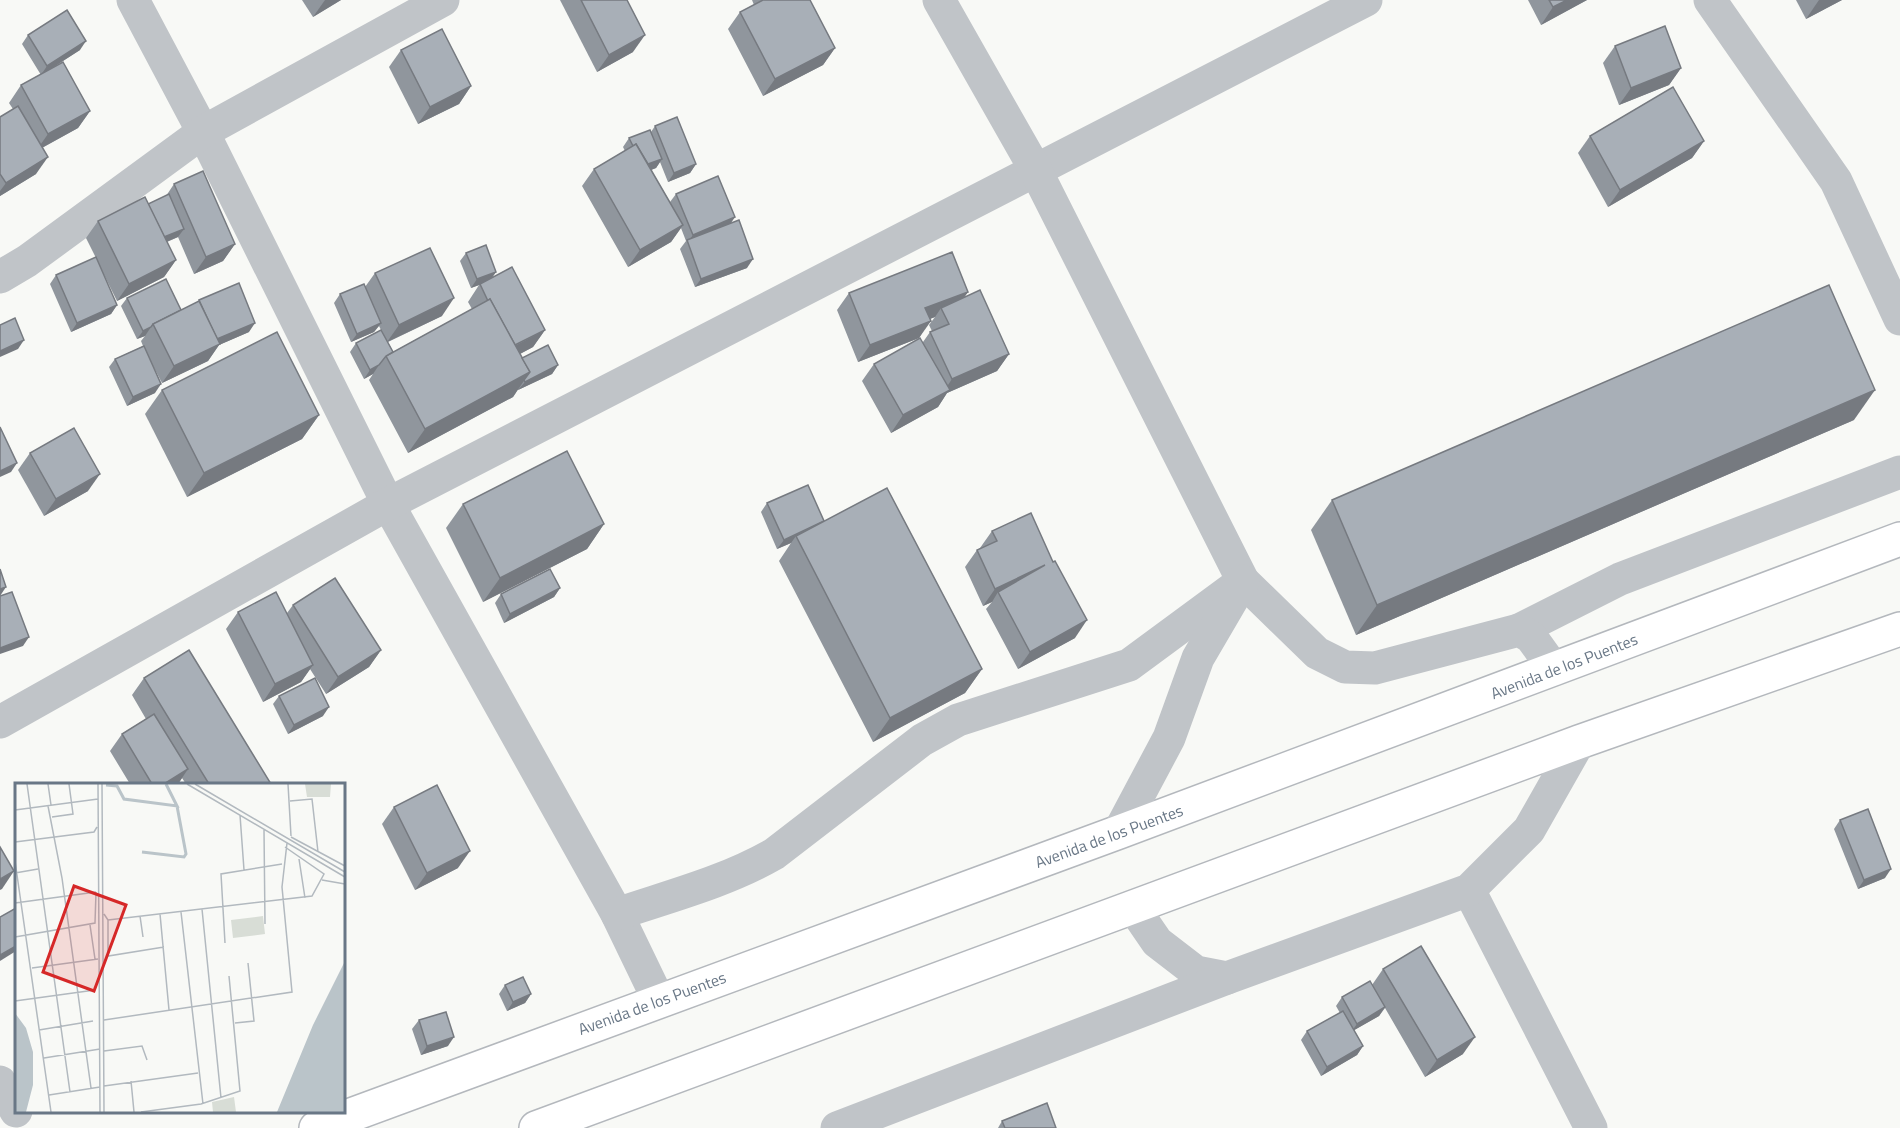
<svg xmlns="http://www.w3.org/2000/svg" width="1900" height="1128" font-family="'Titillium Web',sans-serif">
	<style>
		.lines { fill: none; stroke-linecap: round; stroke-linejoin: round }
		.primary-casing { stroke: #b4b8bd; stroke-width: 36 }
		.minor { stroke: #c0c4c8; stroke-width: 33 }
		.tertiary { stroke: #c0c4c8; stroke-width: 33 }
		.primary { stroke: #fff; stroke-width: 33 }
		.wall { fill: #90969d }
		.shaded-wall { fill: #767a80 }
		.building { fill: #a8afb7; stroke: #767a80; stroke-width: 1.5 }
		.labels { text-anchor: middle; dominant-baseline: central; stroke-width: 6; stroke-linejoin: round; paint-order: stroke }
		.street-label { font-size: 16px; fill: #697786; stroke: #fff }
		.inset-river { fill: none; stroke: #bac4c9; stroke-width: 3 }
		.inset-road { fill: none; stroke: #b2b9bf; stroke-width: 1.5 }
		.view { fill: #d62828; fill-opacity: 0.15; stroke: #d62828; stroke-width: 3 }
		.inset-edge { fill: none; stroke: #697786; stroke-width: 3 }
	</style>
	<rect width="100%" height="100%" fill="#f8f9f6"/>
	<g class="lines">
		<g class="primary-casing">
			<g id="primary">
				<path d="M316,1128L1119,832L1900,539"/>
				<path d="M536,1128L1579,742L1900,629"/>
			</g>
		</g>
		<g class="minor">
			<path d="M133,0L203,132L388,504L617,914L659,1001"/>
			<path d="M1710,0L1836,181L1900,319"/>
			<path d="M0,277L27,261L203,132L443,0"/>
			<path d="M1519,630L1620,579L1900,472"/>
			<path d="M0,722L388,504L1366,0"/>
			<path d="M1469,890L1591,1128"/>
			<path d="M1133,907L1157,942L1196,972L1227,978"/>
			<path d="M617,914C670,896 725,882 774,854L922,740L958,720L1129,665L1243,581"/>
			<path d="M0,1082L16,1111"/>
			<path d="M837,1128L1227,978L1469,890L1529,830L1579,742"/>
		</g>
		<g class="tertiary">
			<path d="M939,0L1035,169L1243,581L1317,653L1345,667L1375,668L1519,630L1531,637L1554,669"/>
			<path d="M1119,832L1169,738L1198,658L1243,581"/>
		</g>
		<use href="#primary" class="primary"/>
	</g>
	<g class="wall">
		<path d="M302,0H341L313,17Z"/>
		<path d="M560,0H627L633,52L597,72Z"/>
		<path d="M752,0H810L835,48L823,65L763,96L728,29L740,12L754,5Z"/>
		<path d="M1528,0H1587L1541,25Z"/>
		<path d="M1796,0H1842L1806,19Z"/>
		<path d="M28,35L80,50L46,72L90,111L78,128L42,148L36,174L0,196V117L13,109L9,103L21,85L41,75L22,44Z"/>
		<path d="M1615,46L1681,68L1669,85L1619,105L1603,63Z"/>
		<path d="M401,50L471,86L459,104L418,124L389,67Z"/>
		<path d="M655,126L696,164L690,173L668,182L660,162L656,168L651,170L670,202L676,194L730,224L747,268L695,287L680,249L686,241L681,228L671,242L628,267L582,186L594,169L625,151L623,147L629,138L651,132Z"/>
		<path d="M1590,136L1704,141L1692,158L1608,207L1578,153Z"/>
		<path d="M174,184L235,244L223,261L194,274L178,237L167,242L176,260L164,277L117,301L101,269L117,305L111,314L71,332L50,284L56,275L96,258L86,238L98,221L148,204L166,196Z"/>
		<path d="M466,253L545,330L533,347L520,354L522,358L558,365L552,374L518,390V389L513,397L408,453L369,380L373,374L364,379L350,352L356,343L381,330L379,326L374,332L351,342L334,303L340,294L365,287L375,273L442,316L388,342L393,352L472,309L468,302L479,285L471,288L460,261Z"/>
		<path d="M968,292L964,297L1009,354L997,371L947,393L938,407L891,433L862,381L874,364L923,342L930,332L932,331L929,325L935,317L930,319L919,338L858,362L837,310L849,293Z"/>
		<path d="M127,298L181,310L198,302L199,300L249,332L219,345L208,361L162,383L151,362L155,393L127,406L109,367L115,359L143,346L141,341L145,336L137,339L121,306Z"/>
		<path d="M162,390L319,415L302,439L187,497L145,414Z"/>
		<path d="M1854,420L1356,635L1311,530L1332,500Z"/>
		<path d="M30,453L88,491L44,516L18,470Z"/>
		<path d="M767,503L824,521L982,669L965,693L873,742L779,561L791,543L777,549L761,512Z"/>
		<path d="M463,504L604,524L587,549L483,602L446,528Z"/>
		<path d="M992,531L1075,638L1018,669L986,609L992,602L983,606L965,567L977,550L980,548Z"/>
		<path d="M560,588L554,597L504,623L495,603L501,594Z"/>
		<path d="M293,605L381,650L369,667L326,694L310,669L301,682L263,702L226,629L238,612L287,613Z"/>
		<path d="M144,678L271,784H186L182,778L178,784H130L110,751L122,734L146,719L132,695Z"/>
		<path d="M279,696L323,716L288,734L273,704Z"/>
		<path d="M394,807L458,868L415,890L382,824Z"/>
		<path d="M1840,820L1885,878L1858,889L1834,829Z"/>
		<path d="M1383,969L1463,1054L1425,1077L1385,1008L1379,1016L1354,1030L1363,1046L1357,1055L1321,1076L1301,1040L1307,1031L1340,1013L1336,1006L1342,997L1372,985Z"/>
		<path d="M505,985L531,994L525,1003L507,1011L499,994Z"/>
		<path d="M419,1020L448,1046L421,1055L412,1029Z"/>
		<path d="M1002,1121L1056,1128H998Z"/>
	</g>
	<g class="shaded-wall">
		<path d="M325,0H341L313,17Z"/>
		<path d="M1567,0H1587L1541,25L1553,7Z"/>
		<path d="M1819,0H1842L1806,19Z"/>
		<path d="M645,35L633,52L597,72L609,55Z"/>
		<path d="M86,41L80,50L41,75L47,66Z"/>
		<path d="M835,48L823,65L763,96L775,79Z"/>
		<path d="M1681,68L1669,85L1619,105L1631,88Z"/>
		<path d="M471,86L459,104L418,124L430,107Z"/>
		<path d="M90,111L78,128L36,151L48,134Z"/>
		<path d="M1704,141L1692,158L1608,207L1620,190Z"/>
		<path d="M48,157L36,174L0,196V191L6,183Z"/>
		<path d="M662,159L656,168L635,176L641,167Z"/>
		<path d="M696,164L690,173L668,182L674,173Z"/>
		<path d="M735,217L729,226L687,243L693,235Z"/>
		<path d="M683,225L671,242L628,267L640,250Z"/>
		<path d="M184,229L178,237L156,246L162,237Z"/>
		<path d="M235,244L223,261L194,274L206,257Z"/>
		<path d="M753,259L747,268L695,287L701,279Z"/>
		<path d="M176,260L164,277L117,301L129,284Z"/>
		<path d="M496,272L490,281L471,288L477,279Z"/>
		<path d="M968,292L956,309L941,308L935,317L913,325L925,308Z"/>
		<path d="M454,298L442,316L387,342L399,325Z"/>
		<path d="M117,305L111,314L71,332L77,323Z"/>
		<path d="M931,321L919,338L858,362L870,345Z"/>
		<path d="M255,323L249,332L219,345L208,361L162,383L174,366L215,340Z"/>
		<path d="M381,323L374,332L351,342L357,334Z"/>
		<path d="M151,327L145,336L137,339L143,331Z"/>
		<path d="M545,330L533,347L501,364L513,347Z"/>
		<path d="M24,340L18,349L0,357V351Z"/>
		<path d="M1009,354L997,371L947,393L938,407L891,433L903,415L942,394L952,379Z"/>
		<path d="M379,365L373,374L364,379L370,370Z"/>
		<path d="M558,365L552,374L518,390L525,382Z"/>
		<path d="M530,372L513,397L408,453L425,429Z"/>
		<path d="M161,384L155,393L127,406L133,397Z"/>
		<path d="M1875,390L1854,420L1356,635L1377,605Z"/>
		<path d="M319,415L302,439L187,497L204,473Z"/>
		<path d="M17,463L11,472L0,477V471Z"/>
		<path d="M100,474L88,491L44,516L56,499Z"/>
		<path d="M824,522L796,536L791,543L777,549L784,540Z"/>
		<path d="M604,524L587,549L483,602L500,578Z"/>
		<path d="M1045,565L998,592L992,602L983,606L995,589Z"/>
		<path d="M6,587L0,596V589Z"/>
		<path d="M560,588L554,597L504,623L510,614Z"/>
		<path d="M1087,620L1075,638L1018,669L1030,652Z"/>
		<path d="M29,637L23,646L0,654V648Z"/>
		<path d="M381,650L369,667L326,694L338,677Z"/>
		<path d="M313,665L301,682L263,702L275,684Z"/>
		<path d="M982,669L965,693L873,742L890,718Z"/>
		<path d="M329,707L323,716L288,734L294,725Z"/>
		<path d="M188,769L178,784H164Z"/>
		<path d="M470,851L458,868L415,890L427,873Z"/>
		<path d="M1891,869L1885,878L1858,889L1864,880Z"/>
		<path d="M14,871L2,889L0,890V879Z"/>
		<path d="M16,946V951L0,961V955Z"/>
		<path d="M531,994L525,1003L507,1011L513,1002Z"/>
		<path d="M1385,1007L1379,1016L1351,1032L1357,1024Z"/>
		<path d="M454,1037L448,1046L421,1055L427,1046Z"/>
		<path d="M1475,1037L1463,1054L1425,1077L1437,1060Z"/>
		<path d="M1363,1046L1357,1055L1321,1076L1327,1067Z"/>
	</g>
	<g class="building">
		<path d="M581,0H627L645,35L609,55Z"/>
		<path d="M763,0H810L835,48L775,79L740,12Z"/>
		<path d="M1549,0H1567L1553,7Z"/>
		<path d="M67,10L86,41L47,66L28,35Z"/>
		<path d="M1665,26L1681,68L1631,88L1615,46Z"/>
		<path d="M442,29L471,86L430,107L401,50Z"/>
		<path d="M63,62L90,111L48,134L21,85Z"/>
		<path d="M1673,87L1704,141L1620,190L1590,136Z"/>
		<path d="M18,106L48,157L6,183L0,174V117Z"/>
		<path d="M677,117L696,164L674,173L655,126Z"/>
		<path d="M650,130L662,159L648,164L636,144L633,146L629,138Z"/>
		<path d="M636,144L683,225L640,250L594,169Z"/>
		<path d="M203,171L235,244L206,257L174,184Z"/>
		<path d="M718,176L735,217L693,235L676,194Z"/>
		<path d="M169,194L184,229L164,237L148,204Z"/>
		<path d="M145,197L176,260L129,284L98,221Z"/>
		<path d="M739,220L753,259L701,279L687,240Z"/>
		<path d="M486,245L496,272L477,279L466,253Z"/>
		<path d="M430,248L454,298L399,325L375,273Z"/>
		<path d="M952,252L968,292L925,308L931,321L870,345L849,293Z"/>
		<path d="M96,257L117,305L77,323L56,275Z"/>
		<path d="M512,267L545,330L515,345L490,299L488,301L480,284Z"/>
		<path d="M166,279L181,310L153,324L151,327L143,331L127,298Z"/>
		<path d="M239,283L255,323L217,339L199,300Z"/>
		<path d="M364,284L381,323L357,334L340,294Z"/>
		<path d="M1829,285L1875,390L1377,605L1332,500Z"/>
		<path d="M980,290L1009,354L952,379L930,332L949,324L941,308Z"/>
		<path d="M490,299L530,372L425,429L386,356Z"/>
		<path d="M199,301L220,344L174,366L153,324Z"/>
		<path d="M15,318L24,340L0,351V325Z"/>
		<path d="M381,330L393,352L386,356L379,365L370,370L356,343Z"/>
		<path d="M277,332L319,415L204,473L162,390Z"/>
		<path d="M920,338L950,390L903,415L874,364Z"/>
		<path d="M548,345L558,365L525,382L524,380L530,372L522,358Z"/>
		<path d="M144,346L161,384L133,397L115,359Z"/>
		<path d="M0,427L17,463L0,471Z"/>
		<path d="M74,428L100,474L56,499L30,453Z"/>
		<path d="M567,451L604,524L500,578L463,504Z"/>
		<path d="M808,485L824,521L784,540L767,503Z"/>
		<path d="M887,488L982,669L890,718L796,536Z"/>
		<path d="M1031,513L1053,562L1055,561L1087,620L1030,652L998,592L1045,565L995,589L977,550L997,541L992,531Z"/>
		<path d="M0,569L6,587L0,589Z"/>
		<path d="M550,569L560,588L510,614L501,594Z"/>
		<path d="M335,578L381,650L338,677L293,605Z"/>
		<path d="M12,592L29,637L0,648V596Z"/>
		<path d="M276,592L313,665L275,684L238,612Z"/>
		<path d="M189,650L271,784H209L144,678Z"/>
		<path d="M315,678L329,707L294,725L279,696Z"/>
		<path d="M154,714L188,769L164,784H152L122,734Z"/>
		<path d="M437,785L470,851L427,873L394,807Z"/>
		<path d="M1868,809L1891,869L1864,880L1840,820Z"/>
		<path d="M0,847L14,871L0,879Z"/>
		<path d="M16,908V946L0,955V917Z"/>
		<path d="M1421,946L1475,1037L1437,1060L1383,969Z"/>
		<path d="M523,977L531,994L513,1002L505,985Z"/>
		<path d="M1370,981L1385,1007L1357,1024L1342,997Z"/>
		<path d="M1343,1011L1363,1046L1327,1067L1307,1031Z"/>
		<path d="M446,1012L454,1037L427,1046L419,1020Z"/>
		<path d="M1047,1103L1056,1128H1005L1002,1121Z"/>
	</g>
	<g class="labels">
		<g class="street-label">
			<text transform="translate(1564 666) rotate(-21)">Avenida de los Puentes</text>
			<text transform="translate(1109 836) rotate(-20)">Avenida de los Puentes</text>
			<text transform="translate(652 1003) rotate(-20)">Avenida de los Puentes</text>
		</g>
	</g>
	<g transform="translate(15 783)">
		<rect width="330" height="330" fill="#f8f9f6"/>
		<path d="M290,1H316L315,14H292ZM248,133L250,151L218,155L216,137ZM219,314L221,329H198L197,319Z" fill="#d8ddd6"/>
		<path d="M330,178V329H262L298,242ZM0,230L11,245L18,269V302L11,329H0Z" fill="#bac4c9"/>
		<path class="inset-river" d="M91,2L102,3L109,16L162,23L151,1M127,69L169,74L171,71L162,23"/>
		<path class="inset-road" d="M12,1L55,309M33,1L36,22M83,1L85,329M87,1L89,329M172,1L330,94M180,1L330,89M273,1L276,53M275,18L297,16L303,69M33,23L47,95L76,305M0,27L83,16M225,32L229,87M37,34L58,31L54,1M249,47L250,141M276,54L330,83M0,59L79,49L82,44M284,76L290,115M0,78L36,329M0,90L23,86M307,97L330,101M0,120L81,109M187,126L206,315M166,129L188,321M89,131L93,137V173L149,164M145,131L154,227M125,133L128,154M93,137L297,113L309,91L270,64M75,142L80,176M0,154L80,140L81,109M210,160L206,91L267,81M17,185L83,176M0,218L80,207M89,237L277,209L267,104L272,60M220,240L239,238L233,180M24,247L78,238M89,268L127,263L132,277M29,275L85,266M116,298L119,329M89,303L183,290M34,312L85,304M126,329L186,321L225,308L214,193"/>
		<path class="view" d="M59,103L111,122L79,208L28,189Z"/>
		<rect width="330" height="330" class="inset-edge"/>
	</g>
</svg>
